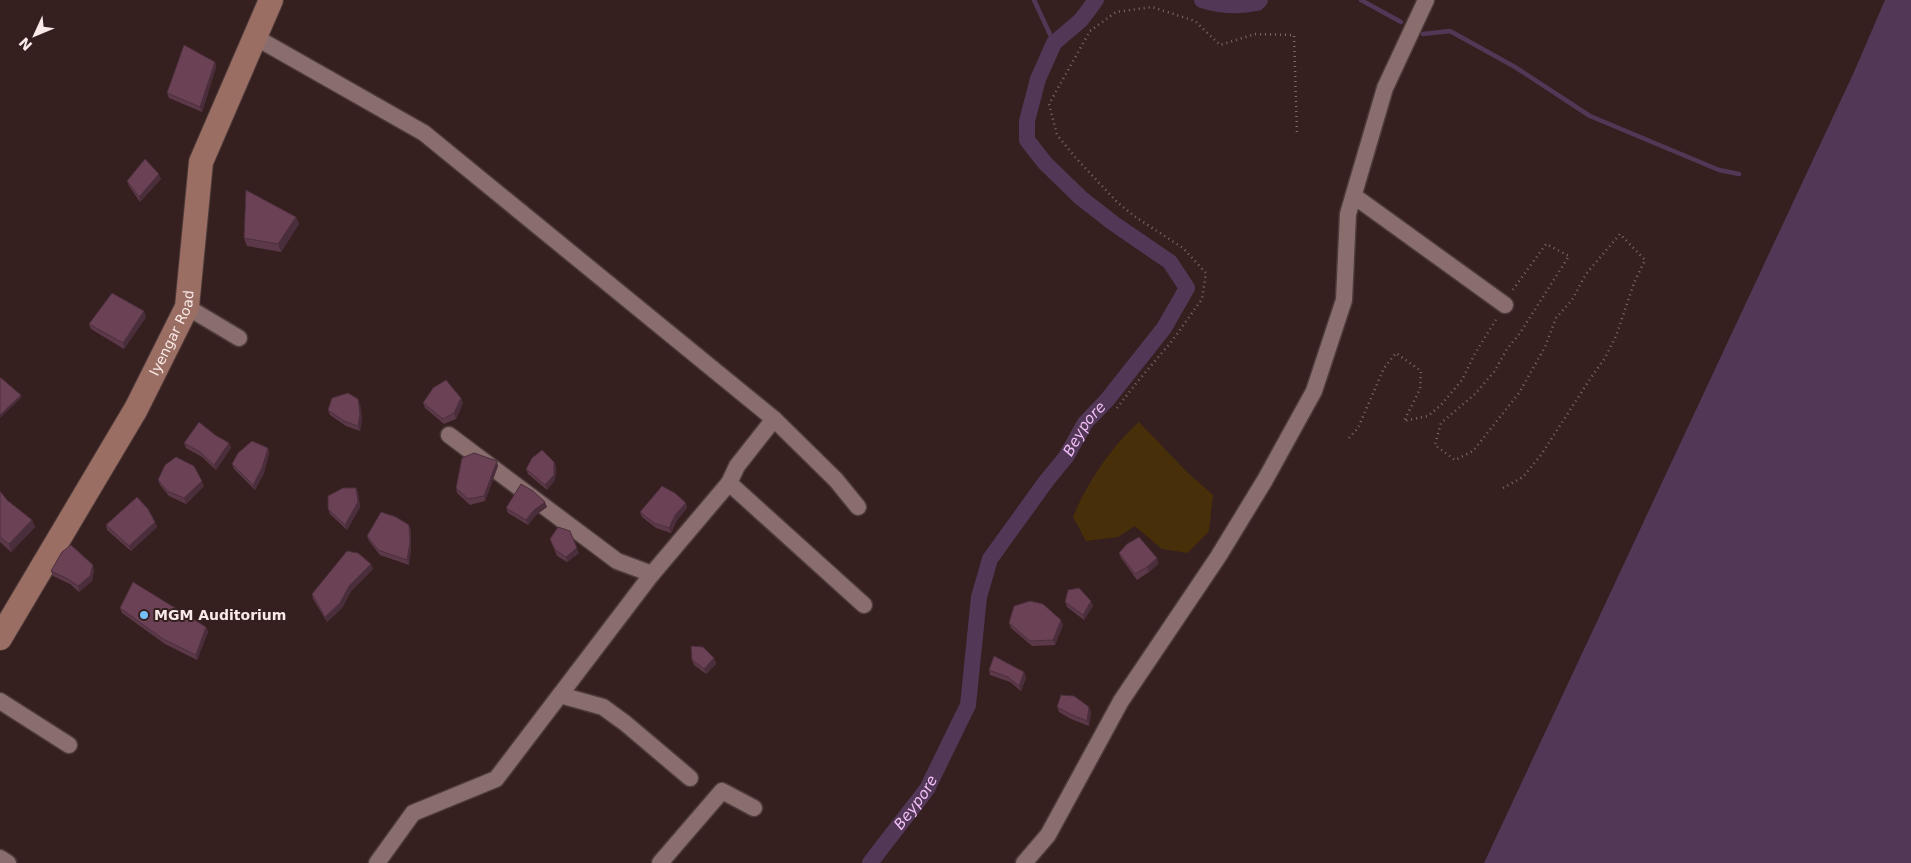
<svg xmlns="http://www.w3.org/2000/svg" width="1911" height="863" font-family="'DejaVu Sans',sans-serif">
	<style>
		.green { fill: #472f09 }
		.water { fill: #533756 }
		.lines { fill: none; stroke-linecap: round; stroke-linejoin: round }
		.stream { stroke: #533756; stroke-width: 4.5 }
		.canal { stroke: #533756; stroke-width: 16 }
		.street-casing { stroke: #4d3a3a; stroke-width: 19 }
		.secondary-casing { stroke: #4d3a3a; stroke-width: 26 }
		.path { stroke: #7e6a6a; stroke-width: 2.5; stroke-dasharray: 1 4; stroke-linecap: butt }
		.street { stroke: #8a6e6e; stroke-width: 16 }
		.secondary { stroke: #9a6e62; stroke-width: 24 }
		.wall { fill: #5c3949 }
		.shaded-wall { fill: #4b2e3c }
		.building { fill: #6b4255; stroke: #4b2e3c }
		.poi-dot { fill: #75c0f6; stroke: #361f1f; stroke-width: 2 }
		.labels { text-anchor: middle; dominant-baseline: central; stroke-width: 4; stroke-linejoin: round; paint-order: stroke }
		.street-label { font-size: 14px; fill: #f9e9e9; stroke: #361f1f }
		.poi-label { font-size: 14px; font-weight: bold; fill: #f9e9e9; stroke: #361f1f; text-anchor: start }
		.water-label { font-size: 15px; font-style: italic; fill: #f2bff7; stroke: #361f1f }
	</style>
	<rect width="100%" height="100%" fill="#361f1f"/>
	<path class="green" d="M1139,422L1188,473L1213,495L1209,531L1188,553L1162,549L1135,526L1118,537L1086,541L1073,517C1087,483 1111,447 1139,422Z"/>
	<path class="water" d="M1885,0H1911V863H1484L1854,72Z"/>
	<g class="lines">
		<g class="stream">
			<path d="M1034,0L1054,43"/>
			<path d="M1361,0L1401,22"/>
			<path d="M1423,34L1450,31L1515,67L1590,116L1719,170L1739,174"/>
		</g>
		<g class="canal">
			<path d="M1202,0C1221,6 1238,7 1257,3L1260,0"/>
			<path id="s1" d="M870,863L927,789L968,705L979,597L990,559L1047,480L1066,457L1085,423L1107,400L1164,328L1187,288L1170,262L1113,223L1081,198L1045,163L1027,140V121L1038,79L1054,43L1081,20L1096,0"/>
		</g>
		<g class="street-casing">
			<g id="street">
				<path d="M255,37L424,133L774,419"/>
				<path d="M1354,196L1505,305"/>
				<path d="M187,307L239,338"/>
				<path d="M449,435L617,561L652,574L729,483L864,605"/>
				<path d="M729,483L737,466L774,419L836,480L858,507"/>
				<path d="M560,695L603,707L625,723L690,778"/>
				<path d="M0,701L69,745"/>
				<path d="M0,858L8,863"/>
				<path d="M377,863L413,813L496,779L652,574"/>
				<path d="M660,863L722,791L754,808"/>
				<path d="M1024,863L1048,835L1121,701L1218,557L1265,480L1314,391L1344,300L1348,214L1385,88L1426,0"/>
			</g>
		</g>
		<g class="secondary-casing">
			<g id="secondary">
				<path id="s2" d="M0,638L136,409L187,307L201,162L271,0"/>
			</g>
		</g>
		<g class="path">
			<path d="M1117,408L1138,381L1172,341L1202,299L1206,273L1183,248L1134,216L1116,201L1075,157L1057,135L1049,104L1090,31L1116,12L1152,7L1195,21L1220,45L1255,34L1294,35L1297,135"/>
			<path d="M1349,438L1358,428L1384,368L1396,353L1421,371L1420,389L1404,421L1428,416L1441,405L1462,380L1474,355L1497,318"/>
			<path d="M1503,488L1523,477L1541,455L1590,379L1605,358L1616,336L1634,283L1645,260L1620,234L1586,274L1572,300L1556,318L1545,347L1519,393L1473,451L1455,460L1435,445L1441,423L1475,394L1494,372L1507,349L1520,333L1569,256L1546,244L1512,291"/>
		</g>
		<use href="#street" class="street"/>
		<use href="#secondary" class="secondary"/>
	</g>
	<g class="wall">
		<path d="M215,62L216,67L202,112L169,98L167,93Z"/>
		<path d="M161,179L140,202L129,186L127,181Z"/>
		<path d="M296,217L299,224L281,252L247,246L244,238Z"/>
		<path d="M146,317L124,349L91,329L89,324Z"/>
		<path d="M461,398L463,403L456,419L444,424L425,408L423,403Z"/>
		<path d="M360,404L362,419L360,431L346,426L330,415L328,410Z"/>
		<path d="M215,435L229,443L231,448L216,470L202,457L186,448L184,443Z"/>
		<path d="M268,448L269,453L264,473L255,490L234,469L232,464Z"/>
		<path d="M554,462L556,467L555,480L547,490L528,474L526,469Z"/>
		<path d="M498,466L485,501L470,505L457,493L456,488Z"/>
		<path d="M158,480L204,486L186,504L169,496L160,485Z"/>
		<path d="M356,488L358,493L360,507L347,530L330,514L328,509Z"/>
		<path d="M0,491L7,500L32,520L35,527L11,552L0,542Z"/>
		<path d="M686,503L687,508L677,520L671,533L656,528L642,517L640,512Z"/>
		<path d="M547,507L536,515L528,525L508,513L506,508Z"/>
		<path d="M155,522L157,527L131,551L107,530L106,525Z"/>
		<path d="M411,530V547L409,565L380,555L369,541L367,536Z"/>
		<path d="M550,539L579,553L567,562L557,556Z"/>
		<path d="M1119,553L1157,558L1158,564L1149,572L1137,580L1121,558Z"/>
		<path d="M371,564L373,569L351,591L342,608L327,622L313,599L312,594Z"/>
		<path d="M94,570L92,581L79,592L70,584L53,576L51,571Z"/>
		<path d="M1065,602L1093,606L1084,620L1067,607Z"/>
		<path d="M120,608L206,627L208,632L197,660L165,644L122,613Z"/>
		<path d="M1009,623L1063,625L1055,645L1032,646L1011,628Z"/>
		<path d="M714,658L716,664L706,674L694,665L692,660Z"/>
		<path d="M989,670L1024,672L1026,678L1021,691L1010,682L990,675Z"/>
		<path d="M1057,707L1091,712L1089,726L1071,719L1059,712Z"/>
	</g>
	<g class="shaded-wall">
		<path d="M215,62L216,67L202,112L200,107Z"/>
		<path d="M159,174L161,179L140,202L139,197Z"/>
		<path d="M296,217L299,224L281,252L278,244Z"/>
		<path d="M144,311L146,317L124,349L123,343Z"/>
		<path d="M21,395L22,397L0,418V415Z"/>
		<path d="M461,398L463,403L456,419L454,413Z"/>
		<path d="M358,399L360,404L362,419L360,431L358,426Z"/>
		<path d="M229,443L231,448L216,470L214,465Z"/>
		<path d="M268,448L269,453L264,473L255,490L253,485Z"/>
		<path d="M497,461L498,466L485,501L484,496Z"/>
		<path d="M554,462L556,467L555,480L547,490L545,485Z"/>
		<path d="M202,481L204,486L186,504L184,498Z"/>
		<path d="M356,488L358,493L360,507L347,530L345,525Z"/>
		<path d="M545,502L547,507L536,515L528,525L526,520L534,510Z"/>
		<path d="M686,503L687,508L677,520L671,533L669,528L675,515Z"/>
		<path d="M32,520L35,527L11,552L9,544Z"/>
		<path d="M155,522L157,527L131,551L129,546Z"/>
		<path d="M409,525L411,530V547L409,565L407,560Z"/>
		<path d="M577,548L579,553L567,562L566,557Z"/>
		<path d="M1157,558L1158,564L1149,572L1147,567Z"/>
		<path d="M371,564L373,569L351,591L342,608L327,622L325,617L349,586Z"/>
		<path d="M93,565L94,570L92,581L79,592L78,586Z"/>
		<path d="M1091,601L1093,606L1084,620L1083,615Z"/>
		<path d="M1061,620L1063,625L1055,645L1053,640Z"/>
		<path d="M206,627L208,632L197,660L196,655Z"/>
		<path d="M714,658L716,664L706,674L704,669Z"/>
		<path d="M1024,672L1026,678L1021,691L1019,686Z"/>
		<path d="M1089,707L1091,712L1089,726L1087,721Z"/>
	</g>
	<g class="building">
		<path d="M184,45L215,62L200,107L167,93Z"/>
		<path d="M145,159L159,174L139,197L127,181Z"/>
		<path d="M246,190L296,217L278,244L244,238Z"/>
		<path d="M112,293L144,311L123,343L89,324Z"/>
		<path d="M0,377L21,395L0,415Z"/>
		<path d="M446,380L461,398L454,413L443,419L423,403L433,388Z"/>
		<path d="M348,393L358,399L360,414L358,426L344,421L328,410L332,398Z"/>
		<path d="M199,422L215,435L229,443L214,465L200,452L184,443Z"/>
		<path d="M252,441L268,448L262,468L253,485L232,464L238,453Z"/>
		<path d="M542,450L554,462V475L545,485L526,469L532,458Z"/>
		<path d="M474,453L497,461L484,496L468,499L456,488L462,458Z"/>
		<path d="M176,457L194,466L202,481L184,498L167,491L158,480L165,465Z"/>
		<path d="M521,484L533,491L545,502L534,510L526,520L506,508Z"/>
		<path d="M662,486L675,493L686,503L675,515L669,528L654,523L640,512Z"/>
		<path d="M343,488H356L358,502L345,525L328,509V496Z"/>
		<path d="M0,491L7,500L32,520L9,544L0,537Z"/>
		<path d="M137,497L148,509L155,522L129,546L106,525Z"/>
		<path d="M381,512L396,517L409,525L410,542L407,560L378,550L367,536Z"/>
		<path d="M558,527L570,531L577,548L566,557L555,550L550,539Z"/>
		<path d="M1139,537L1157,558L1147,567L1135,574L1119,553L1127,544Z"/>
		<path d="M71,545L93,565L90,576L78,586L68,579L51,571L62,552Z"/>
		<path d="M347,551L358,553L371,564L349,586L340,603L325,617L312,594Z"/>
		<path d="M133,582L206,627L196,655L163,639L120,608Z"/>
		<path d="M1079,588L1091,601L1083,615L1065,602L1068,590Z"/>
		<path d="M1030,601L1043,604L1061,620L1053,640L1030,641L1009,623L1014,606Z"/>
		<path d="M691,646L703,647L714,658L704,669L692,660Z"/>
		<path d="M994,656L1024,672L1019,686L1008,677L989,670Z"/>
		<path d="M1061,695L1074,696L1089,707L1087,721L1070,714L1057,707Z"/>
	</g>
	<circle class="poi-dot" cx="144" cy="615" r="5"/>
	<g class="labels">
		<g class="street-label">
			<text stroke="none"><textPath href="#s2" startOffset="351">Iyengar Road</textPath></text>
		</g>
		<g class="poi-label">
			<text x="154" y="615">MGM Auditorium</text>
		</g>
		<g class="water-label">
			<text stroke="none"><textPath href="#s1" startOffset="496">Beypore</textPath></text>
			<text stroke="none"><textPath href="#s1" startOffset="76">Beypore</textPath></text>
		</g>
	</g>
	<g transform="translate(35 35) rotate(226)" stroke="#361f1f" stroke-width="4" paint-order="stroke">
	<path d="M0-4L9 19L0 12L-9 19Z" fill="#f9e9e9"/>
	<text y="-8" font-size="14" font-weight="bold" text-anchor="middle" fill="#f9e9e9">N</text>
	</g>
</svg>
